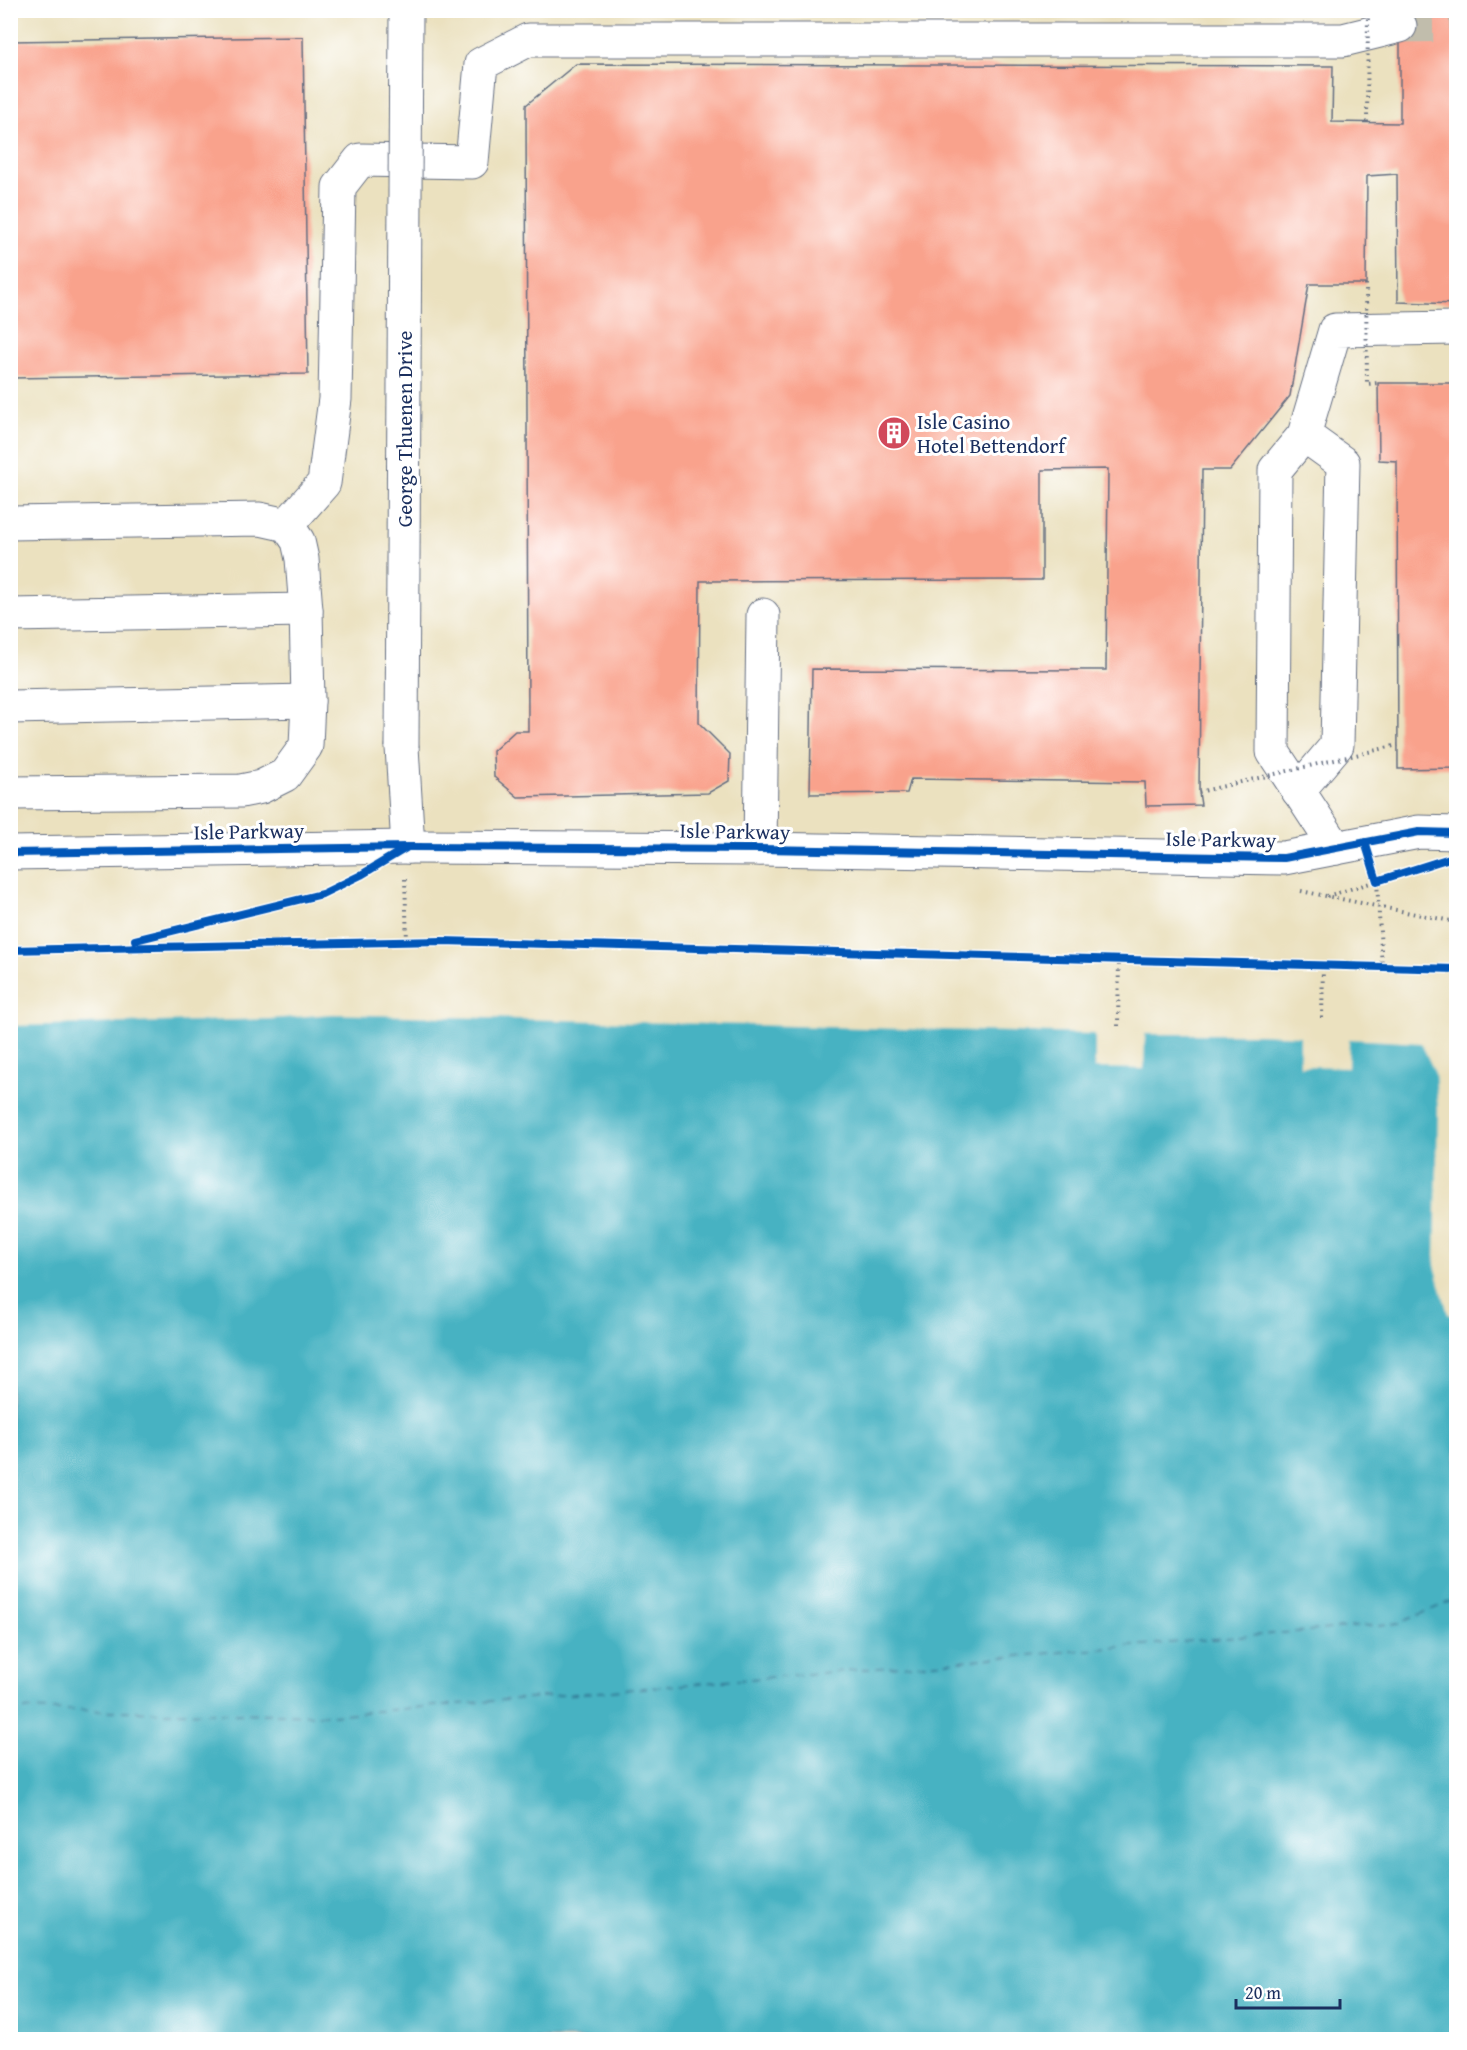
<svg xmlns="http://www.w3.org/2000/svg" width="1467" height="2050" font-family="'Gentium Book Plus',serif">
	<style>
		.water { fill: #46b2c2; stroke: #307090; stroke-width: 1.5 }
		.pier { fill: #ebe1bf }
		.lines { fill: none; stroke-linecap: round; stroke-linejoin: round }
		.ferry { stroke: #2a5d81; stroke-width: 1.5; stroke-dasharray: 8 6; stroke-linecap: butt }
		.building { fill: #f9a28c }
		.minor-tunnel { stroke: #c1bdac; stroke-width: 33; stroke-dasharray: 33 16; stroke-linecap: butt }
		.minor-casing { stroke: #646d80; stroke-width: 35 }
		.path { stroke: #646d80; stroke-width: 4; stroke-dasharray: 1.5 4.5; stroke-linecap: butt }
		.minor { stroke: #fff; stroke-width: 33 }
		.minor-bridge-casing { stroke: #646d80; stroke-width: 35; stroke-linecap: butt }
		.path-bridge { stroke: #646d80; stroke-width: 4; stroke-dasharray: 1.5 4.5; stroke-linecap: butt }
		.minor-bridge { stroke: #fff; stroke-width: 33 }
		.cycleway-casing { stroke: #fff; stroke-width: 11 }
		.cycleway { stroke: #0057b8; stroke-width: 8 }
		.labels { text-anchor: middle; dominant-baseline: central; stroke-width: 6; stroke-linejoin: round; paint-order: stroke }
		.poi-label { font-size: 21px; fill: #1b2f5e; stroke: #fff; text-anchor: start }
		.street-label { font-size: 21px; fill: #1b2f5e; stroke: #fff }
	</style>
	<rect width="100%" height="100%" fill="#fff"/>
	<filter id="ink" filterUnits="userSpaceOnUse"><feTurbulence type="fractalNoise" baseFrequency=".0167" numOctaves="2"/><feDisplacementMap in="SourceGraphic" scale="12" xChannelSelector="R" yChannelSelector="G"/><feConvolveMatrix kernelMatrix="1 2 1 2 8 2 1 2 1" color-interpolation-filters="sRGB"/></filter>
	<filter id="wash" filterUnits="userSpaceOnUse"><feTurbulence type="fractalNoise" baseFrequency=".008" numOctaves="4" result="noise"/><feDisplacementMap in="SourceGraphic" scale="24" xChannelSelector="R" yChannelSelector="G"/><feGaussianBlur stdDeviation="1.35" result="paint"/><feColorMatrix in="noise" values="0 0 0 0 0 0 0 0 0 0 0 0 0 0 0 0 0 1.4 0 .05"/><feComposite in="paint" operator="in"/></filter>
	<g filter="url(#wash)">
		<rect width="100%" height="100%" fill="#ebe1bf"/>
		<path class="water" d="M255,1009L1424,1034L1456,1079V2039H11L10,1015Z"/>
		<path class="pier" d="M333,1003L1425,1031L1456,1074V1318L1448,1314L1435,1265L1438,1109L1435,1073L1421,1043L1349,1039L1348,1067L1300,1066V1036L1260,1034H1145L1144,1069L1095,1068V1034L332,1014L270,1019L11,1026L10,1012Z"/>
		<g class="lines">
			<path class="ferry" d="M10,1709L331,1715L1400,1623L1456,1599"/>
		</g>
		<g id="blocks">
			<g class="building">
				<path d="M1400,10H1456V304L1398,302L1397,174L1367,176L1366,284H1309L1290,396L1230,470H1202L1199,792L1201,805L1146,806L1145,782L911,779L907,793L810,794L812,669L1106,670L1108,469L1042,470V580L700,581L699,723L730,754L729,781L708,793L518,797L494,777L493,751L515,731H528L526,105L576,64L1333,66L1332,122L1400,123Z"/>
				<path d="M303,37L308,374L10,378V41Z"/>
				<path d="M1378,383H1456V768L1398,769L1397,461L1379,460Z"/>
			</g>
		</g>
	</g>
	<g filter="url(#ink)">
		<use href="#blocks" fill-opacity="0" stroke="#646d80" stroke-width="1.5"/>
		<g class="lines">
			<path class="minor-tunnel" d="M1400,26L1456,25"/>
			<g class="minor-casing">
				<g id="minor">
					<path d="M10,523L260,519L287,525L298,541L302,559L306,610L308,701L306,746L285,775L261,787L241,791L10,793"/>
					<path d="M287,525L324,483L335,399L339,187L360,160L472,162L481,64L528,40H1343L1400,26"/>
					<path d="M10,615L306,610"/>
					<path d="M10,707L308,701"/>
					<path d="M402,747L408,847"/>
					<path d="M1298,791L1337,745L1343,463L1304,435"/>
					<path d="M1336,848L1273,752L1275,470L1304,435L1335,330L1456,328"/>
					<path d="M760,849L763,615"/>
					<path d="M10,853L408,847L760,849L1284,858L1419,832L1456,833"/>
				</g>
			</g>
			<g class="path">
				<path d="M405,879L407,942"/>
				<path d="M1301,891L1456,922"/>
				<path d="M1327,896L1377,881L1382,967"/>
				<path d="M1322,1018L1323,965"/>
				<path d="M1118,1026L1119,959"/>
			</g>
			<use href="#minor" class="minor"/>
			<g class="minor-bridge-casing">
				<path id="minor-bridge" d="M402,747L406,10"/>
			</g>
			<g class="path-bridge">
				<path d="M1367,122L1368,10"/>
				<path d="M1366,284L1367,384L1378,383"/>
				<path d="M1199,792L1398,745"/>
			</g>
			<use href="#minor-bridge" class="minor-bridge"/>
			<g class="cycleway-casing">
				<g id="cycleway">
					<path d="M1365,842L1377,881L1456,856"/>
					<path d="M10,853L408,847L760,849L1284,858L1419,832L1456,833"/>
					<path d="M135,940L322,894L361,875L406,848"/>
					<path d="M10,950L442,941L1456,969"/>
				</g>
			</g>
			<use href="#cycleway" class="cycleway"/>
		</g>
	</g>
	<defs>
		<g id="building-disc" transform="scale(1.725)"><circle r="9.5" fill="#d1495b" stroke="#fff"/><path d="M-4-6H4V6H1V3H-1V6H-4ZM-2.5-4.3h1.7v1.8h-1.7ZM.8-4.3h1.7v1.8H.8ZM-2.5-1h1.7V.8h-1.7ZM.8-1h1.7V.8H.8Z" fill="#fff"/></g>
	</defs>
	<g fill-rule="evenodd">
		<use href="#building-disc" x="894" y="433"/>
	</g>
	<g class="labels">
		<g class="poi-label">
			<text x="917" y="421">Isle Casino<tspan x="917" dy="24">Hotel Bettendorf</tspan></text>
		</g>
		<g class="street-label">
			<text transform="translate(404 429) rotate(-90)">George Thuenen Drive</text>
			<text transform="translate(249 831) rotate(-1)">Isle Parkway</text>
			<text transform="translate(735 831) rotate(1)">Isle Parkway</text>
			<text transform="translate(1221 839) rotate(1)">Isle Parkway</text>
		</g>
	</g>
	<rect width="1467" height="2050" fill="none" stroke="#fff" stroke-width="36"/>
	<path d="M1236 1999v9h104v-9" fill="none" stroke="#1b2f5e" stroke-width="3"/>
	<text x="1245" y="1999" font-size="18" fill="#1b2f5e" stroke="#ffffff" stroke-width="4.5" paint-order="stroke">20 m</text>
</svg>
